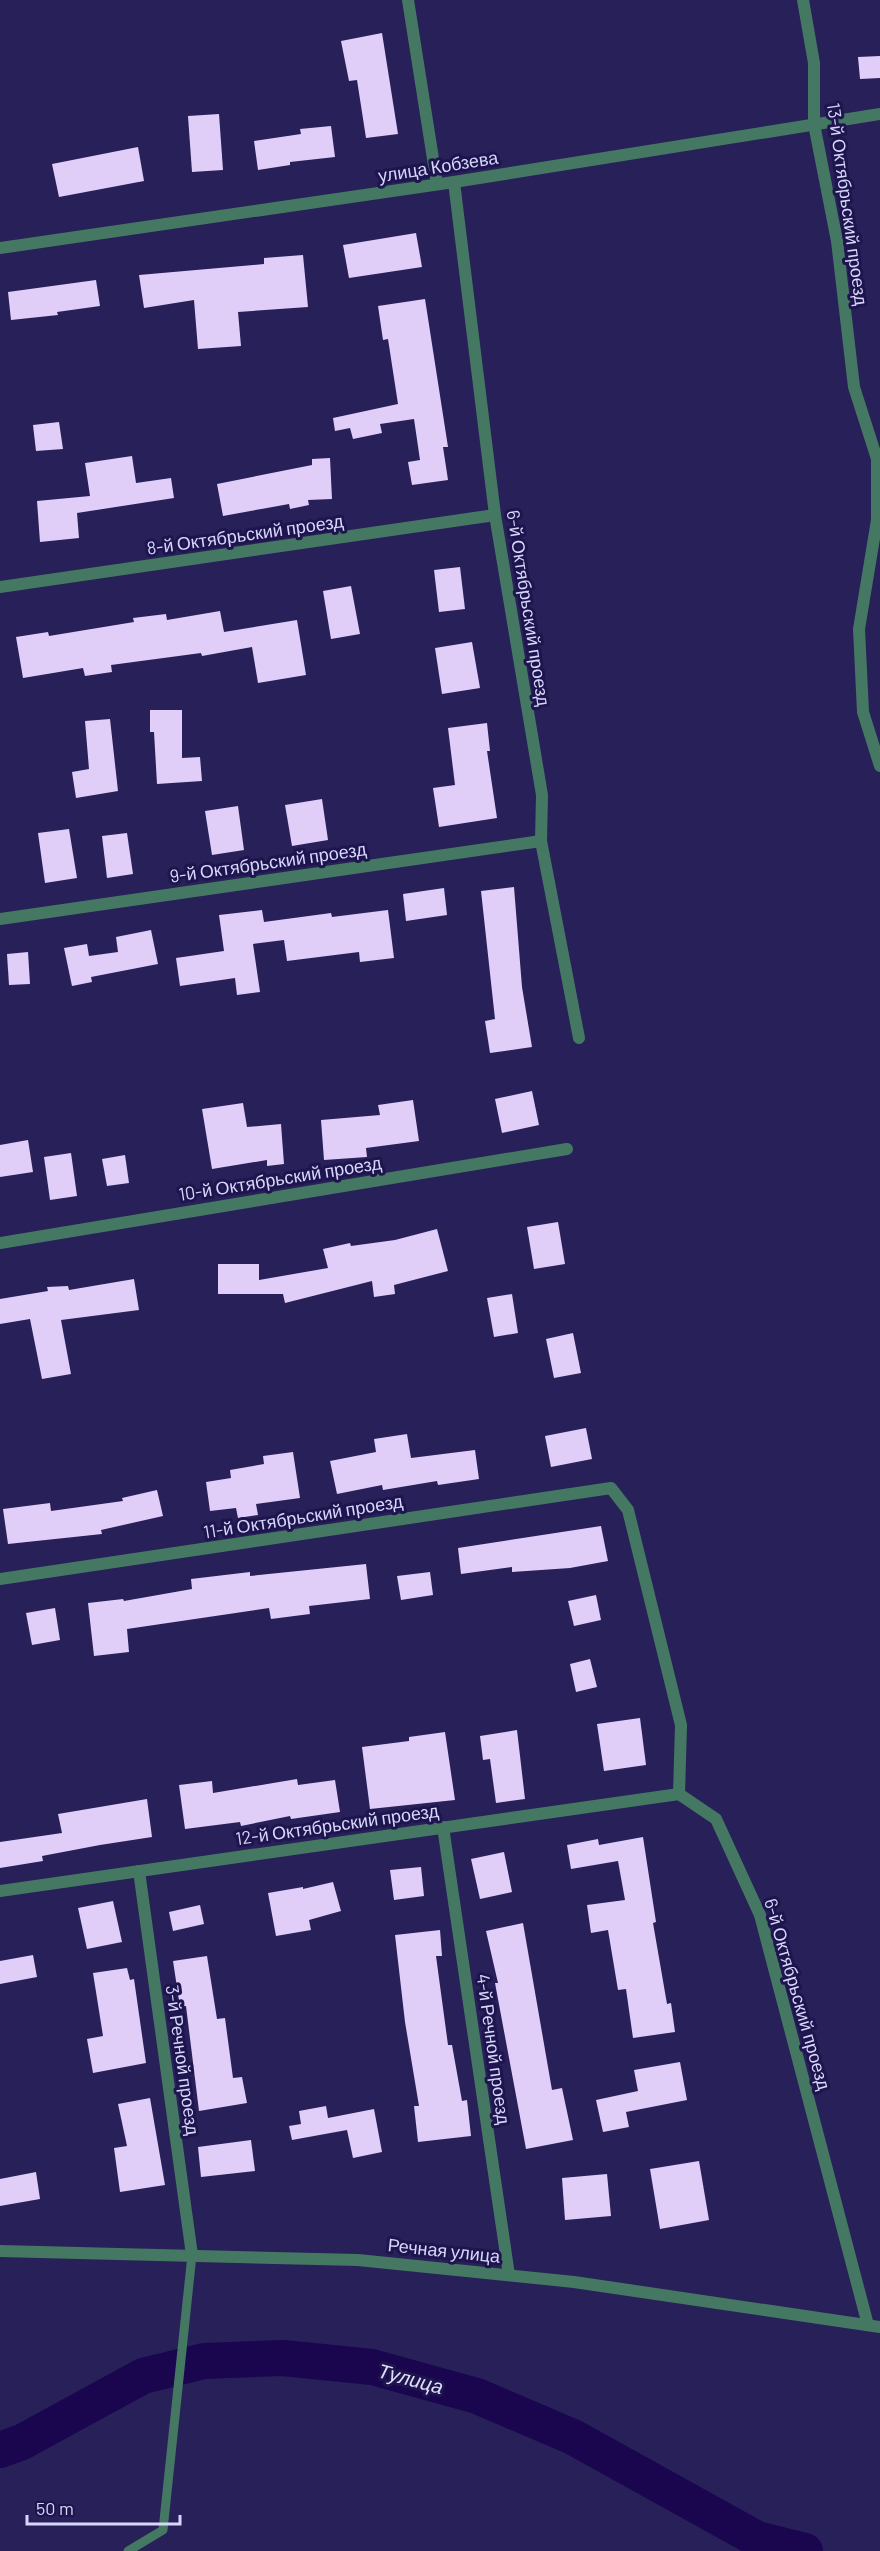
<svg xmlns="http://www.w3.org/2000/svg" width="880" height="2551" font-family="Barlow,sans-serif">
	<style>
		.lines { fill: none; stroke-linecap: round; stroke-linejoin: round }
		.river { stroke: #1a064e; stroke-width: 36 }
		.building { fill: #e0cef8 }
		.service { stroke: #457862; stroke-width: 9 }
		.minor { stroke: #457862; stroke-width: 12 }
		.tertiary { stroke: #457862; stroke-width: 12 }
		.labels { text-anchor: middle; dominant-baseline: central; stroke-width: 6; stroke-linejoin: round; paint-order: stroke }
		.street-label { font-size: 18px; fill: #d6d7fb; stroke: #1f154e }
		.water-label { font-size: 20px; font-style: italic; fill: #e0e0fa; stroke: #1f154e }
	</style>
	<rect width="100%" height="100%" fill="#282059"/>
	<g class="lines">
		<path class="river" d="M0,2450L22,2442L143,2376L204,2361L283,2358L372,2367L477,2396L573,2437L757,2539L805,2551"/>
	</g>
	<g class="building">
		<path d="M382,33L398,134L366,138L357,80L349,81L341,41Z"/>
		<path d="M880,56V78L860,79L858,57Z"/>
		<path d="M219,114L223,170L192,172L188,116Z"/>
		<path d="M331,126L335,157L290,162V165L258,170L254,141L301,134L300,129Z"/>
		<path d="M138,147L144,181L59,197L52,164Z"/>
		<path d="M416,233L422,267L349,278L343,245Z"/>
		<path d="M303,255L308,307L238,312L241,346L198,349L194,300L144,308L139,275L264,264V258Z"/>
		<path d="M96,280L100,306L57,312L58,315L11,320L8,292Z"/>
		<path d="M425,299L448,447H443L448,480L412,485L408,462L420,460L414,419L380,424L382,433L353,439L350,428L335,431L333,418L398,404L388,339L383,340L378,306Z"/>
		<path d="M59,422L63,449L36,451L33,425Z"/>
		<path d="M132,456L136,483L171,478L174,498L77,513L79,538L40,542L37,501L90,496L85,463Z"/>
		<path d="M330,458L332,499L308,500L309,505L290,509L289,504L223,516L217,484L312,465V459Z"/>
		<path d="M460,567L465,609L439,612L434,570Z"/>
		<path d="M351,586L360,634L331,639L323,591Z"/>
		<path d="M220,611L224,632L297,620L306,675L258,683L252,647L202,656L201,653L111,665L112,672L85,676L83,668L23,678L16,637L48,632L49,636L134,622L133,618L166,614L167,620Z"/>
		<path d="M472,642L480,688L442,694L435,648Z"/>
		<path d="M150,710H182V758L200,757L202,781L157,784L154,732H150Z"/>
		<path d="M110,719L118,791L76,798L72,772L89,769L85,721Z"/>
		<path d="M487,723L490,751H487L497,818L439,827L433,788L455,785L448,728Z"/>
		<path d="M322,799L328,840L292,846L285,805Z"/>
		<path d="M238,806L244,850L212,855L205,811Z"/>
		<path d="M69,829L77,878L45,883L38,833Z"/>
		<path d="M127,833L133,874L107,878L102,836Z"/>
		<path d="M514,887L522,987L532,1047L490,1053L485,1021L495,1019L481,891Z"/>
		<path d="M444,888L447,915L406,921L403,894Z"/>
		<path d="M262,910L264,922L331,913L332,917L388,910L394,958L360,962L359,952L287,961L284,940L253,944L260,992L237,995L235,978L180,986L176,958L224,951L219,915Z"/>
		<path d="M151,930L158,964L91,977L92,982L72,986L64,948L87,944L89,956L118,952L116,937Z"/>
		<path d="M28,952L30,984L9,985L7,954Z"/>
		<path d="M532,1091L539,1125L502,1133L495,1099Z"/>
		<path d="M413,1100L419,1141L366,1148L367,1157L324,1160L321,1120L380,1115L378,1105Z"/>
		<path d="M243,1103L247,1127L281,1124L284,1164L267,1166V1160L212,1169L202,1109Z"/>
		<path d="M28,1140L33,1172L0,1177V1145Z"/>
		<path d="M71,1153L77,1196L50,1200L44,1157Z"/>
		<path d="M125,1155L129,1183L107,1186L102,1159Z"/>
		<path d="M558,1222L565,1264L534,1269L527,1227Z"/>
		<path d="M437,1229L448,1271L394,1285L395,1294L374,1297L372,1281L285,1303L283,1294H218V1264H259V1280L328,1268L323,1249L350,1243L351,1246L395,1240Z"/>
		<path d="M134,1279L139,1310L61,1320L71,1374L42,1379L30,1319L0,1324V1299L48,1291L47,1287L68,1286L69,1290Z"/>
		<path d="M512,1294L518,1333L494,1337L487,1298Z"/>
		<path d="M573,1333L581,1373L554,1378L546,1339Z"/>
		<path d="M586,1428L592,1459L551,1467L545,1436Z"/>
		<path d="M407,1434L411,1458L475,1450L479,1479L438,1485L437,1481L383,1490L382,1485L337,1494L330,1461L376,1452L374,1439Z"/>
		<path d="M293,1452L300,1498L256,1504L258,1515L238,1518L236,1508L210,1511L206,1482L231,1478L230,1470L264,1464L263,1456Z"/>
		<path d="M157,1490L163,1516L101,1530L102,1534L8,1544L3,1509L50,1503L51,1511L123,1501L122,1498Z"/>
		<path d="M601,1526L608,1561L570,1568L512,1572V1567L461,1574L458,1548Z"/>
		<path d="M366,1564L370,1599L309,1606L310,1614L271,1619L269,1608L127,1629L129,1652L94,1656L88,1603L123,1599L124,1601L192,1589L191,1579L250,1572V1576Z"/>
		<path d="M430,1572L433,1595L401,1600L397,1576Z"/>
		<path d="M596,1595L601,1620L574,1626L568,1601Z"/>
		<path d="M55,1608L60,1640L32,1645L26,1613Z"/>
		<path d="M590,1659L597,1687L576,1692L570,1664Z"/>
		<path d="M640,1718L646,1765L604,1771L597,1724Z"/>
		<path d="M517,1730L525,1799L496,1803L490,1759L483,1760L480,1736Z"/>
		<path d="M445,1732L455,1800L370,1809L362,1747L409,1741V1737Z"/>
		<path d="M297,1779L298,1785L335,1780L340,1812L291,1819L290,1816L241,1826L240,1822L185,1829L179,1785L212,1781L213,1793Z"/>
		<path d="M147,1799L152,1837L100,1845L42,1856L43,1861L0,1868V1842L62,1833L58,1814Z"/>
		<path d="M643,1837L656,1922L653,1923L667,2004L671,2003L675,2032L633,2038L626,1989L618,1990L608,1930L591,1933L587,1905L625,1900L618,1861L571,1869L567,1845L598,1839L599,1845Z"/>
		<path d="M504,1852L512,1892L480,1899L471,1859Z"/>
		<path d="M421,1867L424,1896L394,1900L390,1870Z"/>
		<path d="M333,1882L341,1911L309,1920L311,1930L276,1936L268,1893L303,1887V1889Z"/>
		<path d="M113,1901L122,1942L87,1949L78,1908Z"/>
		<path d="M200,1905L204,1924L173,1931L169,1912Z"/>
		<path d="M523,1923L552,2090L562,2088L573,2140L526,2149L495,1983H498L486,1931Z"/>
		<path d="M440,1930L442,1956H436L448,2045H452L462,2101L467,2100L471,2136L418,2142L414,2106H419L405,2022L395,1935Z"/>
		<path d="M33,1955L37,1977L0,1984V1961Z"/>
		<path d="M207,1956L217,2019L225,2018L233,2078L242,2077L247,2103L199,2111L186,2006L180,2007L173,1961Z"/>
		<path d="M127,1968L130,1980L134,1979L146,2063L93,2073L87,2039L103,2036L93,1973Z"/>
		<path d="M680,2062L687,2100L626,2112L629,2127L603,2132L596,2100L638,2091L634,2070Z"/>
		<path d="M150,2098L165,2185L120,2192L114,2148L127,2146L118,2104Z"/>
		<path d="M326,2106L328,2118L374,2109L382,2152L353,2158L347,2130L292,2140L289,2126L301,2124L299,2111Z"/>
		<path d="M251,2140L255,2171L201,2177L198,2147Z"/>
		<path d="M699,2161L709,2220L660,2229L650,2169Z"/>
		<path d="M36,2172L40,2199L0,2206V2179Z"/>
		<path d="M607,2174L611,2216L565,2220L562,2178Z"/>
	</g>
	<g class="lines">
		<path class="service" d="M128,2551L163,2530L192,2255"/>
		<g class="minor">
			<path d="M408,0L437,184"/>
			<path d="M803,0L814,63V124L837,241L854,387L877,459V520L859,629L863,712L880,766"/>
			<path d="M454,182L495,515L542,795L541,841L579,1038"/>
			<path d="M0,248L454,182L880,114"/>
			<path d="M0,587L495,515"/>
			<path d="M0,919L541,841"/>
			<path d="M0,1243L567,1149"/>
			<path d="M0,1579L611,1488L628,1510L681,1725L679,1794L716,1819L760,1915L868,2325"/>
			<path d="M443,1827L509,2275"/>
			<path d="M139,1871L192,2255"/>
			<path d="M0,1891L679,1794"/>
		</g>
		<path class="tertiary" d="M0,2251L358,2260L574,2282L880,2327"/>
	</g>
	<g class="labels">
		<g class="street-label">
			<text transform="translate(438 166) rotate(-9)">улица Кобзева</text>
			<text transform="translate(848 204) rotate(82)">13-й Октябрьский проезд</text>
			<text transform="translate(245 534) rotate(-8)">8-й Октябрьский проезд</text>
			<text transform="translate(529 608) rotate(81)">6-й Октябрьский проезд</text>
			<text transform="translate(268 862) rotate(-8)">9-й Октябрьский проезд</text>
			<text transform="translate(280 1178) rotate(-9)">10-й Октябрьский проезд</text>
			<text transform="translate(303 1516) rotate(-9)">11-й Октябрьский проезд</text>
			<text transform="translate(337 1824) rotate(-8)">12-й Октябрьский проезд</text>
			<text transform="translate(798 1994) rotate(74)">6-й Октябрьский проезд</text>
			<text transform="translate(494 2049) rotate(82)">4-й Речной проезд</text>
			<text transform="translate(183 2060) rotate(82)">3-й Речной проезд</text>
			<text transform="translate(444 2250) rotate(6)">Речная улица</text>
		</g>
		<g class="water-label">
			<text transform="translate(411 2378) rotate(15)">Тулица</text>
		</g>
	</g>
	<path d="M27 2515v9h153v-9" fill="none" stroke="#d6d7fb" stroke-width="3"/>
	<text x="36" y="2515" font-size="18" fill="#d6d7fb" stroke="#1f154e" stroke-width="4.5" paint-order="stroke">50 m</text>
</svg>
